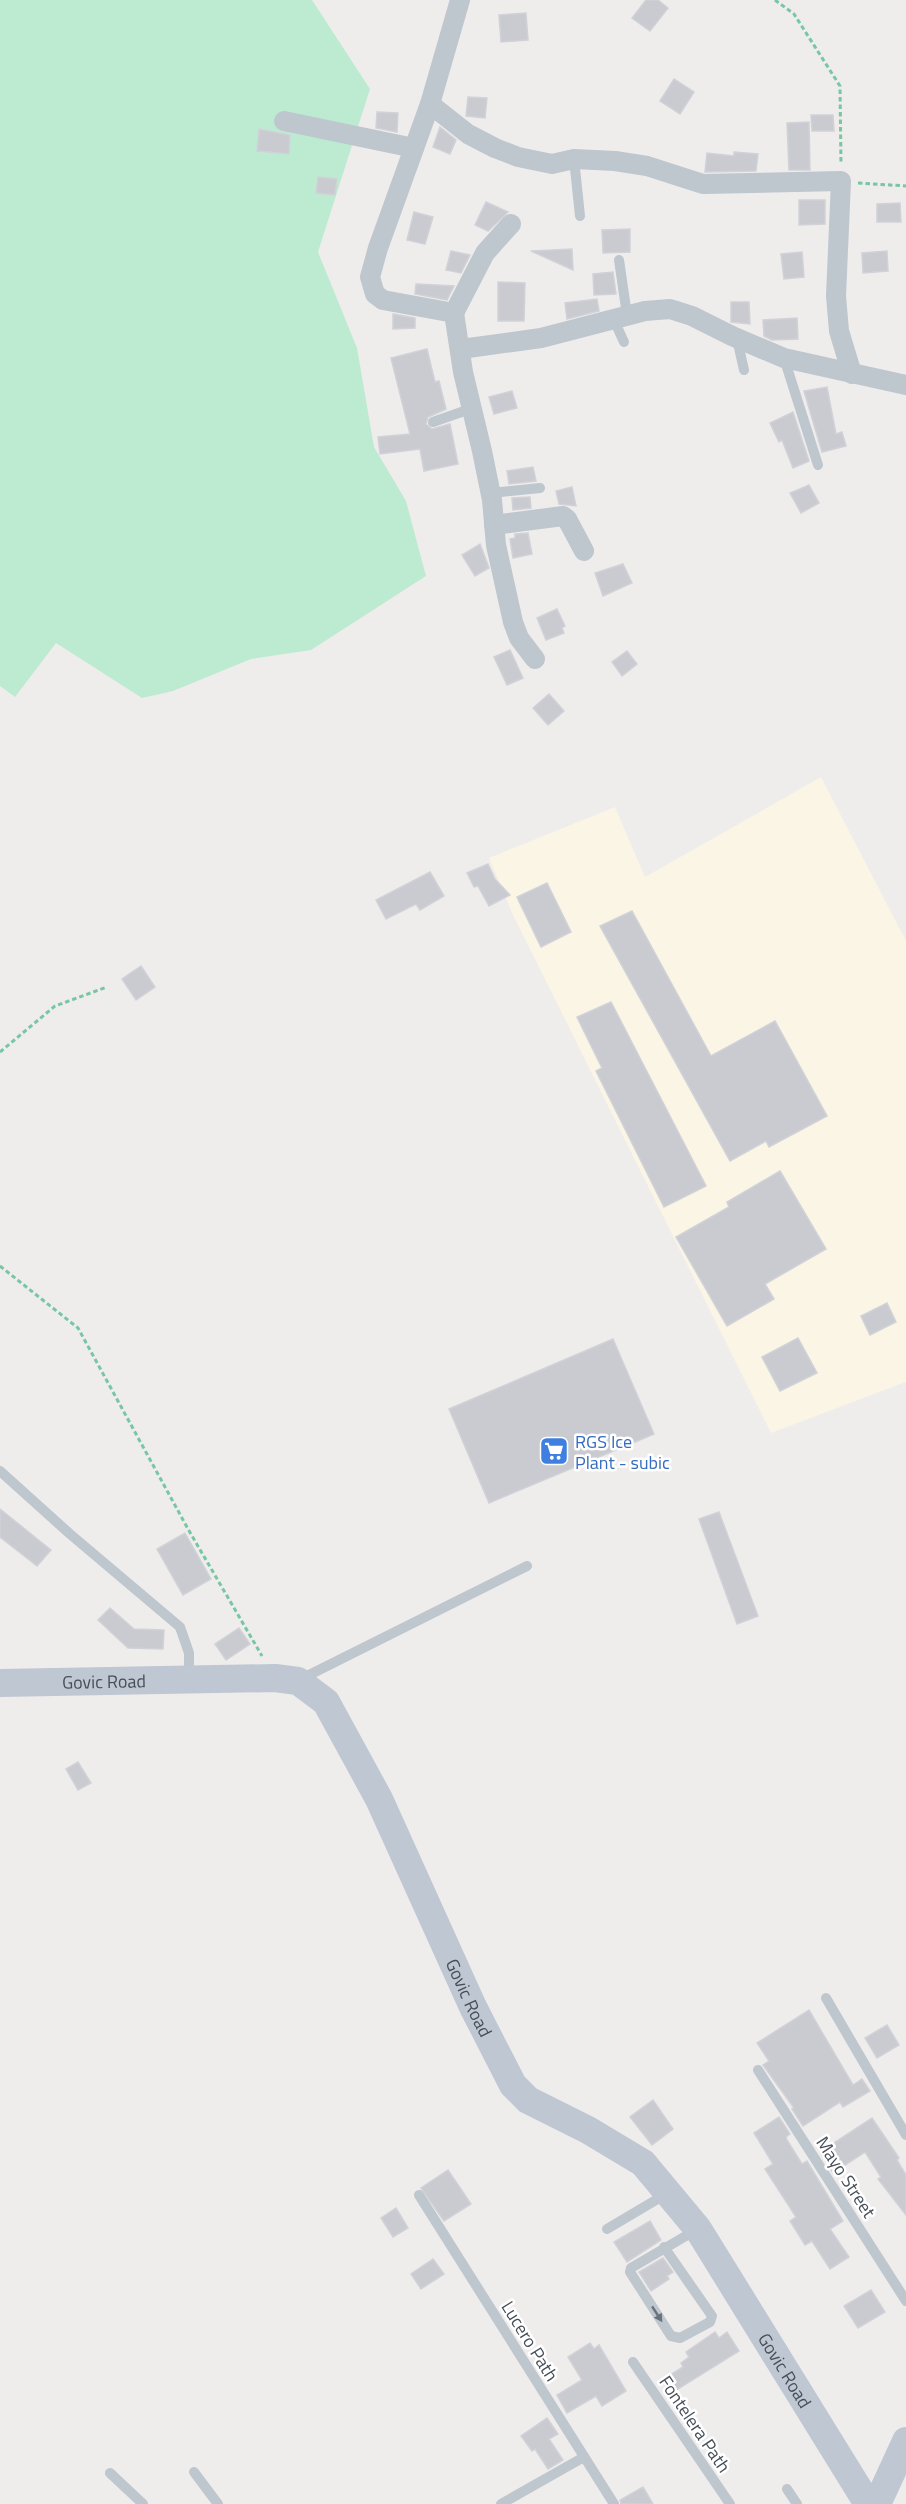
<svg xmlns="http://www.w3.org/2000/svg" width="906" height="2504" font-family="'Titillium Web',sans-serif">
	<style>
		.commercial { fill: #faf5e5 }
		.green { fill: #bdebd1 }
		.building { fill: #cacbd1; stroke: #d1d2d8; stroke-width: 1.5 }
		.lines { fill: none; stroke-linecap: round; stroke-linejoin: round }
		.path { stroke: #77c6a4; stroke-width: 3; stroke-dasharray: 4.5 3; stroke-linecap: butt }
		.lane { stroke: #bec6ce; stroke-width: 10 }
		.street { stroke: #bec6ce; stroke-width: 20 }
		.secondary { stroke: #bec7d2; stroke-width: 28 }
		.oneway { fill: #6a737b }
		.labels { text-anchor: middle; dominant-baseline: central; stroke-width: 5; stroke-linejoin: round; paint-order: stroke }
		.shop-label { font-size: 18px; fill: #366cbe; stroke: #fff; text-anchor: start }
		.street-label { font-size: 18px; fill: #464f58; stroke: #fff }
	</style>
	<rect width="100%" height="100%" fill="#efecec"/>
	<path class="commercial" d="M821,777L906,941V1382L771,1433L513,915L489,858L615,807L645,877Z"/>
	<path class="green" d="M0,0H312L370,89L318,252L357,348L374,447L406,501L426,576L311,650L251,659L173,691L142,698L56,643L15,697L0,686Z"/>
	<g class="building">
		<path d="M646,0H658L668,8L650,31L632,18Z"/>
		<path d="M526,13L528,40L501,42L499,15Z"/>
		<path d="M674,79L694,92L680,114L660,101Z"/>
		<path d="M468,97L487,98L485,118L466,116Z"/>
		<path d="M377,112L398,113L397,132L376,128Z"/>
		<path d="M811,115H833L834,131H812Z"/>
		<path d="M809,122L810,170H789L787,123Z"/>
		<path d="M440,127L456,140L450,154L433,147Z"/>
		<path d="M259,129L290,135L289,154L257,151Z"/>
		<path d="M734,152L758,154L756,171L705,172L707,153L734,156Z"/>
		<path d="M318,177L337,179L335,195L316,193Z"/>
		<path d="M799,200H825V224L799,225Z"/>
		<path d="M486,202L508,212L488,231L475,225Z"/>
		<path d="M900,203L901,222H877V204Z"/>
		<path d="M414,212L433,217L425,244L407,240Z"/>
		<path d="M630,229V252L603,253L602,230Z"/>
		<path d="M572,249L573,270L531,251Z"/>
		<path d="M451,251L470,255L461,273L446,270Z"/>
		<path d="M887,251L888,271L863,273L862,253Z"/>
		<path d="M802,252L804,277L784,279L781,254Z"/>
		<path d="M613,272L616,294L594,295L593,274Z"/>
		<path d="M498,282L525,283L524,321H498Z"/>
		<path d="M416,284L454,286L447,300L415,294Z"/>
		<path d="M597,299L599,311L567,319L565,303Z"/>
		<path d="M731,302H749L750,324L731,322Z"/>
		<path d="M393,314L415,318V328L393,329Z"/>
		<path d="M797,318L798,339L772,340L764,336L763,320Z"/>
		<path d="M427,349L435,382L439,381L446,409L428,417L426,424L432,429L450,424L458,464L424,471L420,449L380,454L378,437L410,434L391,358Z"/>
		<path d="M827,387L836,434L842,432L846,446L822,452L804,391Z"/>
		<path d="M512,391L517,408L494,414L489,397Z"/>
		<path d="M793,412L809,461L793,468L782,440L779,442L770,423Z"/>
		<path d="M533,467L536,481L509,484L507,471Z"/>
		<path d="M809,485L819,503L801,513L790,493Z"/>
		<path d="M572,487L576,506L559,504L556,491Z"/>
		<path d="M530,497L531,508L513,510L512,498Z"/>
		<path d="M528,533L532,554L513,558L510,539L515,538V534Z"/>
		<path d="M480,544L489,568L475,576L462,555Z"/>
		<path d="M623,564L632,583L603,596L595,573Z"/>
		<path d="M557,609L565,626L562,628L564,633L546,640L537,618Z"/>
		<path d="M510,650L523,678L507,685L494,657Z"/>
		<path d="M627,651L637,664L622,676L612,662Z"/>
		<path d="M549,694L564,711L548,725L533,708Z"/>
		<path d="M488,864L495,879L510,895L489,906L478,886L474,887L467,873Z"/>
		<path d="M430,872L444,896L420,910L416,904L386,919L376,900Z"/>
		<path d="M547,883L571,932L541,947L517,897Z"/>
		<path d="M632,911L711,1056L775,1021L827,1116L769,1147L766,1141L730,1161L600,926Z"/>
		<path d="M141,966L155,987L136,1000L122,979Z"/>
		<path d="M611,1002L706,1186L664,1207L596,1071L602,1068L577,1017Z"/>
		<path d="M780,1171L826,1249L765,1284L774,1299L727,1326L676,1237L729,1207L727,1202Z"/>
		<path d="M887,1303L896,1322L870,1335L861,1316Z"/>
		<path d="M798,1338L817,1373L780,1391L762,1357Z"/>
		<path d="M613,1339L654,1434L489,1503L449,1409Z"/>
		<path d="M0,1509L51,1550L37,1566L0,1537Z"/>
		<path d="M719,1512L758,1616L737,1624L699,1519Z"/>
		<path d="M185,1533L211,1579L183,1595L157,1549Z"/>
		<path d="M110,1608L134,1629L164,1630L163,1649L128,1648L98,1620Z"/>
		<path d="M239,1628L250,1644L226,1660L215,1644Z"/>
		<path d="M78,1762L91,1783L78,1790L66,1769Z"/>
		<path d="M809,2010L853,2085L862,2079L870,2091L843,2107L840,2102L803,2126L792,2109L794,2108L763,2065L769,2061L757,2043Z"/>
		<path d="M887,2025L899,2045L877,2058L865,2038Z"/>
		<path d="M653,2100L673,2129L652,2145L630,2117Z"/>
		<path d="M779,2117L790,2134L786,2137L787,2140L802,2164L807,2161L843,2221L830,2229L849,2257L830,2269L812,2241L805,2245L790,2221L796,2217L765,2169L773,2164L754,2133Z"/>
		<path d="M872,2118L899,2158L897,2160L906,2175V2215L878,2179L881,2177L865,2152L833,2173L820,2152Z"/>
		<path d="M448,2170L471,2204L444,2221L421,2188Z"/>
		<path d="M396,2208L408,2228L393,2237L381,2218Z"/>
		<path d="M650,2221L661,2240L627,2262L614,2242Z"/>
		<path d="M663,2258L673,2272L667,2276L669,2279L651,2291L639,2272Z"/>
		<path d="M433,2259L444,2274L421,2289L411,2274Z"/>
		<path d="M871,2290L885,2312L858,2328L844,2306Z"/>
		<path d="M715,2332L719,2338L727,2332L739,2351L670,2394L662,2380L683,2367L681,2363L689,2357L686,2352Z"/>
		<path d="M590,2343L594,2349L599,2345L626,2391L602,2406L596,2396L567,2413L557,2395L582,2380L568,2357Z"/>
		<path d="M547,2418L558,2434L549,2439L563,2460L548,2469L535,2449L532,2451L521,2436Z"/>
		<path d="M643,2487L653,2504H621L620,2500Z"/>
	</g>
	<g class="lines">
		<g class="path">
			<path d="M775,0L794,14L840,86L841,164"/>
			<path d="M858,183L906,186"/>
			<path d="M0,1052L55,1006L107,987"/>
			<path d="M0,1266L78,1328L188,1529L262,1656"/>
		</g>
		<g class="lane">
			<path d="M574,159L580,216"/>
			<path d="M619,260L627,315"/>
			<path d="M613,318L624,342"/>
			<path d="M737,339L744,370"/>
			<path d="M784,358L818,465"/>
			<path d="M433,422L470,409"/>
			<path d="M491,493L540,488"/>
			<path d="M0,1471L70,1534L180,1627L189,1653V1677"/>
			<path d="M299,1680L527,1566"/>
			<path d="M826,1998L906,2135"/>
			<path d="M758,2070L906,2301"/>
			<path d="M419,2195L614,2504"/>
			<path d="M607,2229L666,2194"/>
			<path d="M664,2247L712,2316L710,2322L680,2338L671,2336L630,2272L631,2268L696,2230"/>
			<path d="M633,2362L730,2504"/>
			<path d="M194,2472L218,2504"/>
			<path d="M110,2473L143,2504"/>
			<path d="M787,2489L797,2504"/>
			<path d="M501,2504L584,2457"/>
		</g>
		<g class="street">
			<path d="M460,0L430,104L468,134L495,148L518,157L552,164L574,159L615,161L647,166L703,184L841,181L836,296L839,331L852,374"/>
			<path d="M430,104L378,248L370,277L375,294L383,300L454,313L463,372L482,451L492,500L496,545L513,622L519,638L535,659"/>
			<path d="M284,121L414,148"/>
			<path d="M454,313L485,253L511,224"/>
			<path d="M461,349L541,338L645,311L670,309L692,316L732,336L784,358L906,385"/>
			<path d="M494,525L563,516L567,519L584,551"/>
		</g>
		<g class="secondary">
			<path id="s1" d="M0,1683L275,1678L298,1681L326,1702L379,1799L473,2007L513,2085L528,2100L588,2130L643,2163L698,2229L868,2504"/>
			<path d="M877,2504L906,2441"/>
		</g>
	</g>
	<defs><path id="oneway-solid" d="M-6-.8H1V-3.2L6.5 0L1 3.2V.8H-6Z" transform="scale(1.5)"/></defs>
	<use class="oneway" href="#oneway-solid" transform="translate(657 2314) rotate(57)"/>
	<defs>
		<g id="supermarket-square" transform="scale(1.5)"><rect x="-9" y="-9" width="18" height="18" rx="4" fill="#3f7fe0" stroke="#fff"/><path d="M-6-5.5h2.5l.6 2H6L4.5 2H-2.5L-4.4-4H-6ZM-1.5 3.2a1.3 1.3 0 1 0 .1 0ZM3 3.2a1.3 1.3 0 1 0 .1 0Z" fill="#fff"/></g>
	</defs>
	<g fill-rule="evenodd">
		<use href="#supermarket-square" x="554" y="1451"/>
	</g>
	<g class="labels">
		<g class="shop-label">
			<text x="575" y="1441">RGS Ice<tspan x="575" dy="21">Plant - subic</tspan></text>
		</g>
		<g class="street-label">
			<text stroke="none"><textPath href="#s1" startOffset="104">Govic Road</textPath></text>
			<text stroke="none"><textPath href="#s1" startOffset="662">Govic Road</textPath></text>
			<text transform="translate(846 2177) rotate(57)">Mayo Street</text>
			<text transform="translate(530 2341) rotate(58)">Lucero Path</text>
			<text stroke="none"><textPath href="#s1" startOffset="1164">Govic Road</textPath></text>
			<text transform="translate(695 2424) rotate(56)">Fontelera Path</text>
		</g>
	</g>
</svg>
